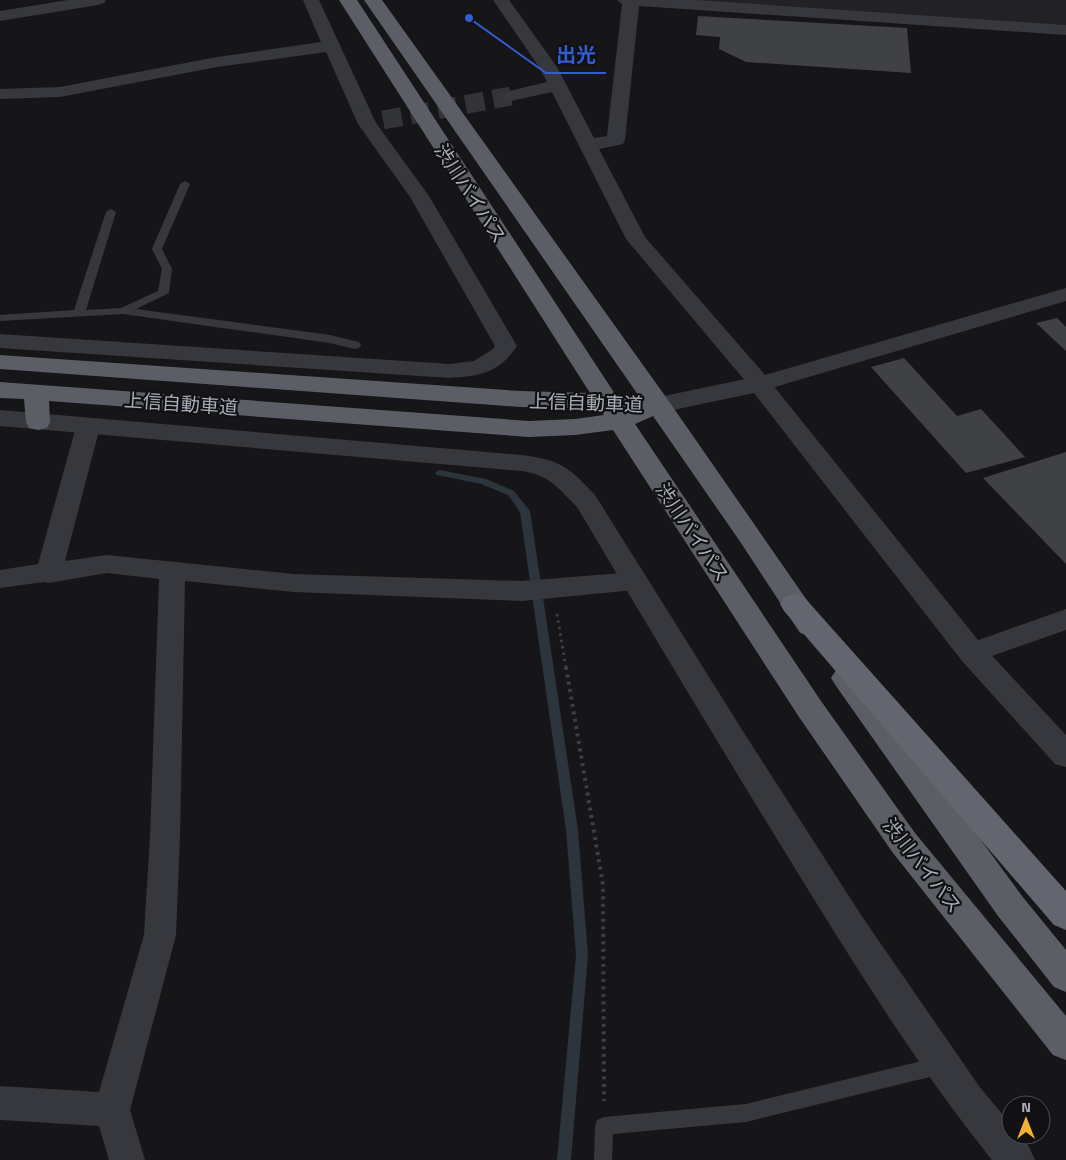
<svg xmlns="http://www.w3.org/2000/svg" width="1066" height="1160" font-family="'Titillium Web','Noto Sans JP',sans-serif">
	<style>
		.built { fill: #222225 }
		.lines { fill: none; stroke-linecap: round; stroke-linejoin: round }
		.stream { fill: #2c353c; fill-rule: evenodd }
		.building { fill: #404145 }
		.minor-tunnel { stroke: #333438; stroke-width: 19; stroke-dasharray: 19 9; stroke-linecap: butt }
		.path-far1 { stroke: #3d3f44; stroke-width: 3; stroke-dasharray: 2.5 4; stroke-linecap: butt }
		.path { stroke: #3d3f44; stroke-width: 4; stroke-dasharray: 3 4.5; stroke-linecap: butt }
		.service { fill: #37383d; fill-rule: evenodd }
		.minor { fill: #37383d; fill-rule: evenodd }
		.tertiary { fill: #37383d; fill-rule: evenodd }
		.trunk { fill: #5b5e65; fill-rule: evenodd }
		.motorway { fill: #63666e; fill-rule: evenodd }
		.labels { text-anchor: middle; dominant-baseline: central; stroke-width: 4.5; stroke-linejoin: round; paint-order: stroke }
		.street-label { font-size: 19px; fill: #a8adb8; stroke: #111113 }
		.leader { fill: none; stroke: #325cd3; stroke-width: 2 }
		.callout-dot { fill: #325cd3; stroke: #111113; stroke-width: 2 }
		.callout-label { font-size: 20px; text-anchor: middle; font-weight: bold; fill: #325cd3; stroke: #111113; stroke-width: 4.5; stroke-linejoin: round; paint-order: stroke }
	</style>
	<rect width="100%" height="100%" fill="#161618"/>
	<path class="built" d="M690,0H1066V25Z"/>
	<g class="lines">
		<path class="stream" d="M440,470L486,479L514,491L530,511L578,830L588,955L571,1160H557L576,955L566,830L520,512L508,495L481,484L437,475L435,473L437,471Z"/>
	</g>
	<g class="building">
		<path d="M698,16L907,28L911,73L746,62L719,49L720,37L696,35Z"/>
		<path d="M1057,318L1066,327V351L1036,323Z"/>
		<path d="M904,358L957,416L981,409L1025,457L966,473L871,367Z"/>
		<path d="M1066,452V564L983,478Z"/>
	</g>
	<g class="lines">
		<path class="minor-tunnel" d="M383,120L511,96"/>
		<path class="path-far1" d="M557,614L566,668"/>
		<path class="path" d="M566,667L603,885L604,1101"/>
		<g class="service">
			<path d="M185,181L190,184L162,249L172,269L169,293L136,309L330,335L359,342L361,345L359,348L355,349L330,343L123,314L0,321V315L74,310L106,212L111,209L116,212L86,310L121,308L158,291L162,269L152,249L180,184Z"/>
			<path d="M942,1056L948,1059L951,1065L948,1071L942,1074L746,1122L613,1134L612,1160H594L595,1126L597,1120L604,1117L746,1104Z"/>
		</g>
		<g class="minor">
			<path d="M68,0H106L104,3L98,5L0,21V11Z"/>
			<path d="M303,0H319L376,123L429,196L517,346C499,373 481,376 450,378L0,348V334L450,364L474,361L493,349L495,346L410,197L358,124L326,52L217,67L60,97L0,99V89L60,87L217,57L321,42Z"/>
			<path d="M493,0H509L557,67L594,138L607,136L622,4L617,0H697L1066,25V35L639,6L625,140L623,144L599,149L645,237L765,375L1066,288V301L768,389L760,391L752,389L626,239L552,92L511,101L505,100L502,96L505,92L547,82L539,67Z"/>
			<path d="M88,419L96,422L100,427L65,561L107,555L294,574L522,581L634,572L643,574L647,581L643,588L634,590L522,601L294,592L185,581L180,837L176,935L130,1110L145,1160H109L99,1126L0,1120V1086L99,1092L144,935L150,837L159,579L107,573L48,583L44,582L0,588V570L38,564L76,427L80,422Z"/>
			<path d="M1066,609V630L972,663L962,660L958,653L962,646Z"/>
		</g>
		<g class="tertiary">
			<path d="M760,376L768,379L982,645L1066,735V767L1055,764L962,661L754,393L659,413L650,410L647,405L650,400L659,397Z"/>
			<path d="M0,410L522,455C563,461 567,466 595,495L746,736L863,918L979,1086L1011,1125V1135H1020L1029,1147L1035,1160H992C919,1069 857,969 796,870C722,750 649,628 577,507C557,487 551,476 522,471L0,426Z"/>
		</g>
		<g class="trunk">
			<path d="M339,0H357L615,394L631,397L634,402L631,407L625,410L643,402L364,0H382L668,400L820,619L824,626L820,633L810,636L800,633L739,540L653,416L635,424L821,701L915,833L1066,1016V1060L1053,1055L893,853L799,717L613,430L575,435L529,437L49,401L50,422L47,428L38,430L29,428L26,422L24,399L0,398V382L529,421L575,419L604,415L600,409L520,407L0,369V355L520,391L590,393Z"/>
			<path d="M846,667L856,670L1022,896L1066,950V992L1054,987L998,916L836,686L831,678L836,670Z"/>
		</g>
		<path class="motorway" d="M794,594L804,597L1066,891V930L1054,925L784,611L780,604L784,597Z"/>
	</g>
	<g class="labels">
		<g class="street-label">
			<text transform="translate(471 193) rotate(57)">渋川バイパス</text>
			<text transform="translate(586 402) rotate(2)">上信自動車道</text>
			<text transform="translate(181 403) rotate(4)">上信自動車道</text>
			<text transform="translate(693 532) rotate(56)">渋川バイパス</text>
			<text transform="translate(923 865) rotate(52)">渋川バイパス</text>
		</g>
	</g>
	<path class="leader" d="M469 18L546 73H606"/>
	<circle class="callout-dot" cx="469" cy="18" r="5"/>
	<g class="callout-label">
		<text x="576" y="62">出光</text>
	</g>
	<g transform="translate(1026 1120)"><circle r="24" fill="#111113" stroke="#4d4f55"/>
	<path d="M0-4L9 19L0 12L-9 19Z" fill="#f2b134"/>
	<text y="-8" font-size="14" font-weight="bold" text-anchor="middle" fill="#a8adb8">N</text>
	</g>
</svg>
